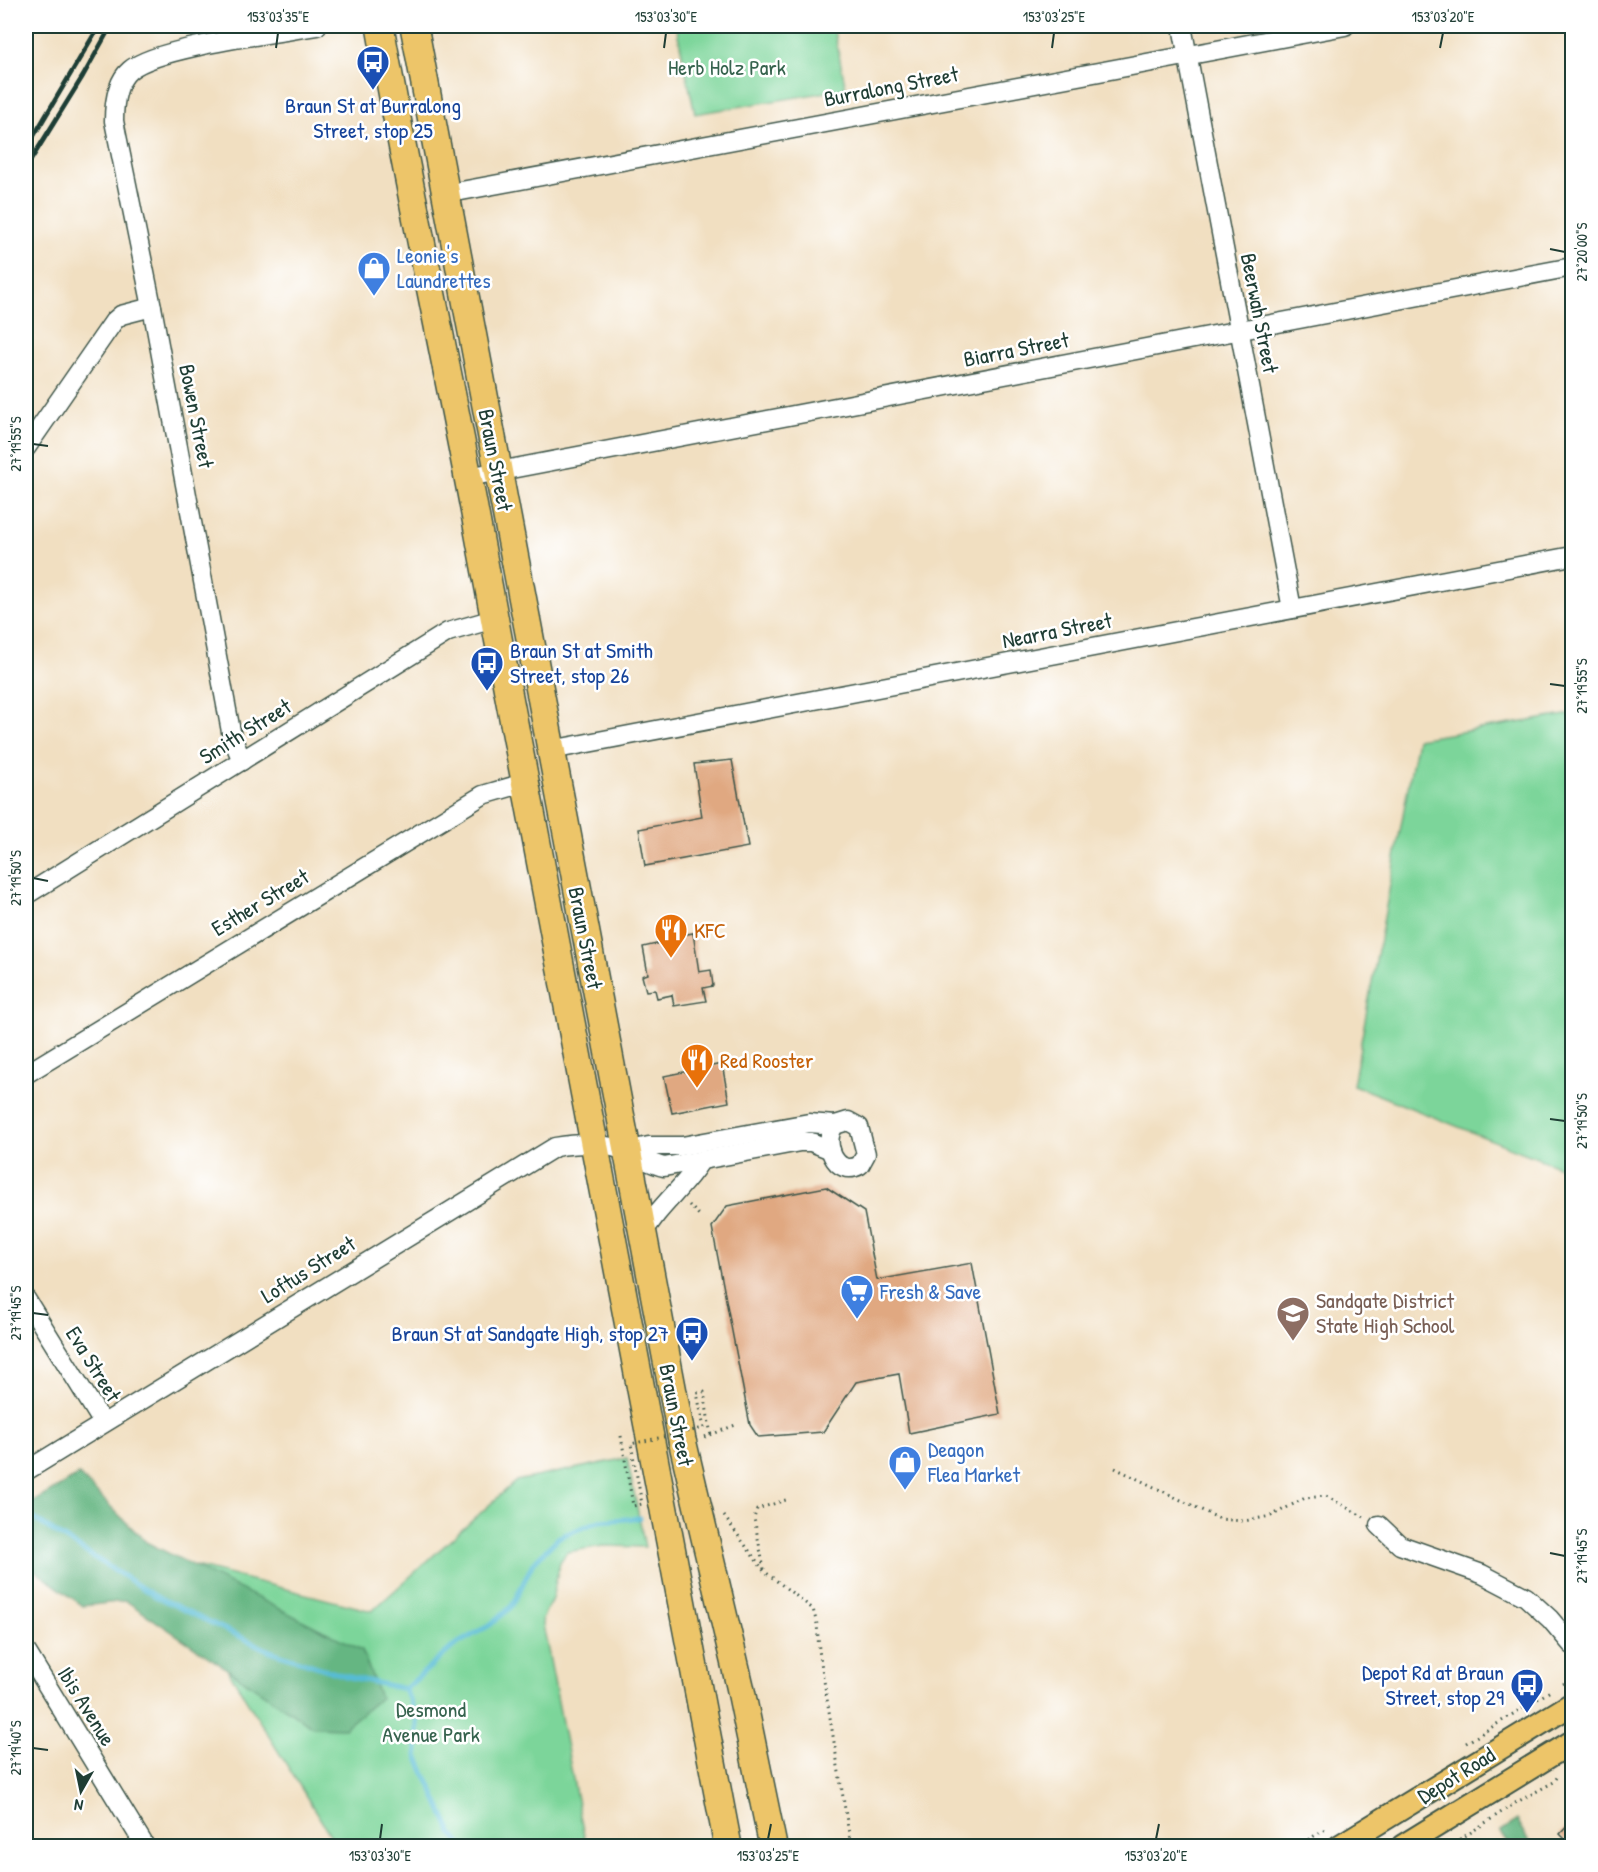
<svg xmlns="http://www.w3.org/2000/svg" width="1598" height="1872" font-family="'Patrick Hand',sans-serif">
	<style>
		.green { fill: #7cd59a; stroke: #4e8967; stroke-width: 1.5 }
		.forest { fill: #65b682; stroke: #427a5b; stroke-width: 1.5 }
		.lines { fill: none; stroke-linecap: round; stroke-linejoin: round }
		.stream { stroke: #57bcd5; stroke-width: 5 }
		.building { fill: #e0a881 }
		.minor-casing { stroke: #3e5549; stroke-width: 21 }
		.major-casing { stroke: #3e5549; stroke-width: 26 }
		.highway-casing { stroke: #3e5549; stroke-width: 30 }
		.path { stroke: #3e5549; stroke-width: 3; stroke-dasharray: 1.5 4.5; stroke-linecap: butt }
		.minor { stroke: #fff; stroke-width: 18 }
		.major { stroke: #edc569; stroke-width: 22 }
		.highway { stroke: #edc569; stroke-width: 27 }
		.rail { stroke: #1f3d34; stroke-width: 4.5 }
		.path-bridge { stroke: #3e5549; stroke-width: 3; stroke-dasharray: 1.5 4.5; stroke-linecap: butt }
		.ticks { fill: none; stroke: #1f3d34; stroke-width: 2 }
		.labels { text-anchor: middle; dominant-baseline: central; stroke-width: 5; stroke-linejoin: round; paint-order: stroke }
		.park-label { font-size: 22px; fill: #36634e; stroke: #fff }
		.street-label { font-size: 22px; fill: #1f3d34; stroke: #fff }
		.transit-label { font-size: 22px; fill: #164399; stroke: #fff; text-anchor: end }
		.shop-label { font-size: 22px; fill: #366cbe; stroke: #fff; text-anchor: start }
		.food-label { font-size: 22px; fill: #c56008; stroke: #fff; text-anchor: start }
		.education-label { font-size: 22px; fill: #785e54; stroke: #fff; text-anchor: start }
		.neatline { fill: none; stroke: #1f3d34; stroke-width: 2 }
		.ticks-label { font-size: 15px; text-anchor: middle; fill: #1f3d34 }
	</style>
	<rect width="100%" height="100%" fill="#fff"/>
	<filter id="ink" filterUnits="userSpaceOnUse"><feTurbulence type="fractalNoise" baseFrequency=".0167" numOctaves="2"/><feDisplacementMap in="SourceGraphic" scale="12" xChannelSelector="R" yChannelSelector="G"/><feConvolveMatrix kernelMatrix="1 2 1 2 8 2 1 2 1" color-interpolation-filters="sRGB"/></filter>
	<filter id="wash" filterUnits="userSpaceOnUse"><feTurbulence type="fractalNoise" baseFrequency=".008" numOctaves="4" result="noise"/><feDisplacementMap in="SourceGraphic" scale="24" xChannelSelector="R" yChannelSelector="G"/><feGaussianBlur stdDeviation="1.35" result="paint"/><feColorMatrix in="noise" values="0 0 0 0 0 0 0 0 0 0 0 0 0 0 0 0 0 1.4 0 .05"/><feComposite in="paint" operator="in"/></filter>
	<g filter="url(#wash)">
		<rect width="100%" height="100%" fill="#f1dfc1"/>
		<g class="green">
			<path d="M676,26H833L846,89L695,114Z"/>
			<path d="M1572,714V1172L1353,1085L1417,739Z"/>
			<path d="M627,1458L645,1547L603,1546L567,1552L560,1562L552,1599L542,1619L586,1846H337L157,1556L372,1611L516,1481Z"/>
		</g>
		<g class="forest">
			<path d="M79,1475L146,1542L362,1650L380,1698L344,1728L313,1727L126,1601L83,1606L26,1564V1506Z"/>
			<path d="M1517,1820L1533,1846H1510L1500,1831Z"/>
		</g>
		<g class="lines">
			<g class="stream">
				<path d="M34,1519L153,1595L270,1651L345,1676L405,1689L417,1719V1756L452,1833L462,1846"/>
				<path d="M405,1689L455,1645L490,1625L512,1606L533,1563L559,1537L599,1521L640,1518"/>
			</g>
		</g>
		<g id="blocks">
			<g class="building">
				<path d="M732,760L748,847L645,866L639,829L702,817L694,764Z"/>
				<path d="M693,933L699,972L711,970L713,986L703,988L706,1001L674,1006L672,995L657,998L655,990L646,991L642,976L648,974L643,947L661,943V939Z"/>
				<path d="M722,1064L729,1102L672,1113L664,1076Z"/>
				<path d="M826,1187L864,1212L877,1280L972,1263L1000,1414L909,1433L899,1374L856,1382L823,1432L758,1437L750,1425L712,1227L727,1206Z"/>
				<path d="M1572,1821V1846L1560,1834Z"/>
			</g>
		</g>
	</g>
	<g filter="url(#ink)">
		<use href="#blocks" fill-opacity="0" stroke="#3e5549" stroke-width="1.5"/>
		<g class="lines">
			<g class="minor-casing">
				<g id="minor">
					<path d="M1182,26L1292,609"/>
					<path d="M445,194L1345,26"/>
					<path d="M26,448L114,321L121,315L152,307"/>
					<path d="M468,477L1572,267"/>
					<path d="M551,750L1572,556"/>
					<path d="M242,761L232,737L152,307L114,121C114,104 117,81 130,70C157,47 277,33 317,26"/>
					<path d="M26,895L448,632L494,619"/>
					<path d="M26,1074L483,795L524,783"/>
					<path d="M848,1121L859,1127L866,1154L860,1165C835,1179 821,1141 835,1125Z"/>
					<path d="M626,1151L649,1146H682L809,1123L835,1125"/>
					<path d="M642,1236C657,1207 683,1189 700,1162"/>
					<path d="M26,1299L103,1423"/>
					<path d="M26,1471L555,1147C580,1143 601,1142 625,1151C639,1156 650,1164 664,1167L800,1142H811L831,1150"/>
					<path d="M1379,1525L1400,1545L1482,1574L1526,1597L1550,1619L1572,1645"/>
					<path d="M26,1651L145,1846"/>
				</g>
			</g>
			<g class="major-casing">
				<g id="major">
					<path d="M1340,1846L1572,1704"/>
					<path d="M1403,1846L1572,1742"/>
				</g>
			</g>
			<g class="highway-casing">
				<g id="highway">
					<path d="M380,26C409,191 445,354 476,519C558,962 641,1405 728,1846"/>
					<path d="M414,26L682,1440L740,1686L773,1846"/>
				</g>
			</g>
			<g class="path">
				<path d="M689,1205L701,1217"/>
				<path d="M705,1437L738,1424"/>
				<path d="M1115,1468L1220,1519L1244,1521L1271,1516L1305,1498L1326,1496L1364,1517"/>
				<path d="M724,1516L764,1571L813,1609L817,1624L819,1650L851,1846"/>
				<path d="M764,1569L754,1518L757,1509L789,1499"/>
				<path d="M1563,1684L1572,1679"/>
				<path d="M1466,1743L1552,1690"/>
				<path d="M1298,1846L1327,1828"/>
				<path d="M1450,1846L1517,1802L1554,1782L1558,1776"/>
			</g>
			<use href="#minor" class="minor"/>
			<use href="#major" class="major"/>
			<use href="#highway" class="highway"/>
			<g class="rail">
				<path d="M26,149L99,26"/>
				<path d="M26,168L83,76L111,26"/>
			</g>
			<path class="path-bridge" d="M621,1436L633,1506L642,1504L631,1444L704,1428L697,1393L704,1392L711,1436"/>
		</g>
	</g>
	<path class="ticks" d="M276,48L278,33M664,48L666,33M1052,48L1054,33M1440,48L1443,33M1550,249L1565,252M33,444L48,446M1550,684L1565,686M33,878L48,881M1550,1119L1565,1121M33,1313L48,1315M1550,1553L1565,1556M33,1748L48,1750M380,1839L382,1824M768,1839L771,1824M1156,1839L1159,1824"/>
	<defs>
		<g id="bus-pin" transform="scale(1.725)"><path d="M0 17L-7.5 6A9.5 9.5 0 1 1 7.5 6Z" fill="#1a4fb4" stroke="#fff"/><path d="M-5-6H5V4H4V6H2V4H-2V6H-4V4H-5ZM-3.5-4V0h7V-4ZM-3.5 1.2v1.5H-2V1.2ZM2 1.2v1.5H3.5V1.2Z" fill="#fff"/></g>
		<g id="shop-pin" transform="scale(1.725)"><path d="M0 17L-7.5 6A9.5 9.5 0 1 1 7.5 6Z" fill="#3f7fe0" stroke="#fff"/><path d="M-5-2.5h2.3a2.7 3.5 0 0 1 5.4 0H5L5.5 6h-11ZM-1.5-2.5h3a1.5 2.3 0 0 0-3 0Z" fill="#fff"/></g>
		<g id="restaurant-pin" transform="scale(1.725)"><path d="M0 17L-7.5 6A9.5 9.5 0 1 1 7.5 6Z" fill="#e8710a" stroke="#fff"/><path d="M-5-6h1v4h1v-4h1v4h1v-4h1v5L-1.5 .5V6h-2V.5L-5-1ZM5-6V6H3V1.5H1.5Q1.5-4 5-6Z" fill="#fff"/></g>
		<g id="supermarket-pin" transform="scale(1.725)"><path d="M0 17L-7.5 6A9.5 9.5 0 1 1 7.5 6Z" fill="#3f7fe0" stroke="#fff"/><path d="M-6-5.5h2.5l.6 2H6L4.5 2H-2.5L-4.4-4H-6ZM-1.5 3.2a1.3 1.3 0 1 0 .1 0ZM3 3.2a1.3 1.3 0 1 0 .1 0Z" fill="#fff"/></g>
		<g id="school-pin" transform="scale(1.725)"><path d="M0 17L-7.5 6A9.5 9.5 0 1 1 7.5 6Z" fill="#8d6e63" stroke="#fff"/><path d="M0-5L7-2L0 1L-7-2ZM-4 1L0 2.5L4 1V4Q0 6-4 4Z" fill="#fff"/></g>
	</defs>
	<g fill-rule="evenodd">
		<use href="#bus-pin" x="373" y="62"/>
		<use href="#shop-pin" x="374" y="268"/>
		<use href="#bus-pin" x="487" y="663"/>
		<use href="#restaurant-pin" x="671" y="930"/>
		<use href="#restaurant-pin" x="697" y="1060"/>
		<use href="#supermarket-pin" x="857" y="1291"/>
		<use href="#school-pin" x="1293" y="1313"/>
		<use href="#bus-pin" x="692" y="1333"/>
		<use href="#shop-pin" x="905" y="1462"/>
		<use href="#bus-pin" x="1527" y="1685"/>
	</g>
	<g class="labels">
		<g class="park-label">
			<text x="727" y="67">Herb Holz Park</text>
			<text x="431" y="1709">Desmond<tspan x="431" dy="25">Avenue Park</tspan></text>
		</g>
		<g class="street-label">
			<text transform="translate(891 86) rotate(-11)">Burralong Street</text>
			<text transform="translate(1260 313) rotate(79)">Beerwah Street</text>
			<text transform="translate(1016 349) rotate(-11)">Biarra Street</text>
			<text transform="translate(197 416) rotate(79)">Bowen Street</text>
			<text transform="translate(496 460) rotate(79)">Braun Street</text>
			<text transform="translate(1057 630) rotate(-11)">Nearra Street</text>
			<text transform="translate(245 731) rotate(-32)">Smith Street</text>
			<text transform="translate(260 902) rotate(-31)">Esther Street</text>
			<text transform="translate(586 938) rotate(79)">Braun Street</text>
			<text transform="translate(308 1269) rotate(-32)">Loftus Street</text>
			<text transform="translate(94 1364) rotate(58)">Eva Street</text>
			<text transform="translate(677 1415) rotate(79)">Braun Street</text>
			<text transform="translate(87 1706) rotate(58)">Ibis Avenue</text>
			<text transform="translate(1456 1775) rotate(-32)">Depot Road</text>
		</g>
		<g class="transit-label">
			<text x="373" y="105" text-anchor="middle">Braun St at Burralong<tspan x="373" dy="25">Street, stop 25</tspan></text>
			<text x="510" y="650" text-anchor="start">Braun St at Smith<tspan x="510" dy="25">Street, stop 26</tspan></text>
			<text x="669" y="1333">Braun St at Sandgate High, stop 27</text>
			<text x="1504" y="1672">Depot Rd at Braun<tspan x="1504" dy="25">Street, stop 29</tspan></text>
		</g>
		<g class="shop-label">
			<text x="397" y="255">Leonie's<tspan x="397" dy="25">Laundrettes</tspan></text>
			<text x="880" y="1291">Fresh &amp; Save</text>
			<text x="928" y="1449">Deagon<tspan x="928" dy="25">Flea Market</tspan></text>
		</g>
		<g class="food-label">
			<text x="694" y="930">KFC</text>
			<text x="720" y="1060">Red Rooster</text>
		</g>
		<g class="education-label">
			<text x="1316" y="1300">Sandgate District<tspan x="1316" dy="25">State High School</tspan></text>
		</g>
	</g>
	<rect width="1598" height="1872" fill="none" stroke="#fff" stroke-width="66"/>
	<g transform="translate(81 1791) rotate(189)" stroke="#ffffff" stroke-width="4.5" paint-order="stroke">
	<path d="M0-4.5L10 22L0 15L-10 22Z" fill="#1f3d34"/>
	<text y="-9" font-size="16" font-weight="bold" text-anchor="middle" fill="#1f3d34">N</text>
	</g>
	<rect x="33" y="33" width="1532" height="1806" class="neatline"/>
	<g class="ticks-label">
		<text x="278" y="22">153°03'35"E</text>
		<text x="666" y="22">153°03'30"E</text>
		<text x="1054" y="22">153°03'25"E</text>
		<text x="1443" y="22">153°03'20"E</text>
		<text transform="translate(1582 252) rotate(-90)" y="5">27°20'00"S</text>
		<text transform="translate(16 444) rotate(-90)" y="5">27°19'55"S</text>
		<text transform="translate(1582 686) rotate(-90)" y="5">27°19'55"S</text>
		<text transform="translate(16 878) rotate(-90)" y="5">27°19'50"S</text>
		<text transform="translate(1582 1121) rotate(-90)" y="5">27°19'50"S</text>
		<text transform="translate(16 1313) rotate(-90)" y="5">27°19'45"S</text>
		<text transform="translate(1582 1556) rotate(-90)" y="5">27°19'45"S</text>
		<text transform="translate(16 1748) rotate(-90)" y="5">27°19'40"S</text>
		<text x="380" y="1861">153°03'30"E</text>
		<text x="768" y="1861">153°03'25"E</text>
		<text x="1156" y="1861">153°03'20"E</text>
	</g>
</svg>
